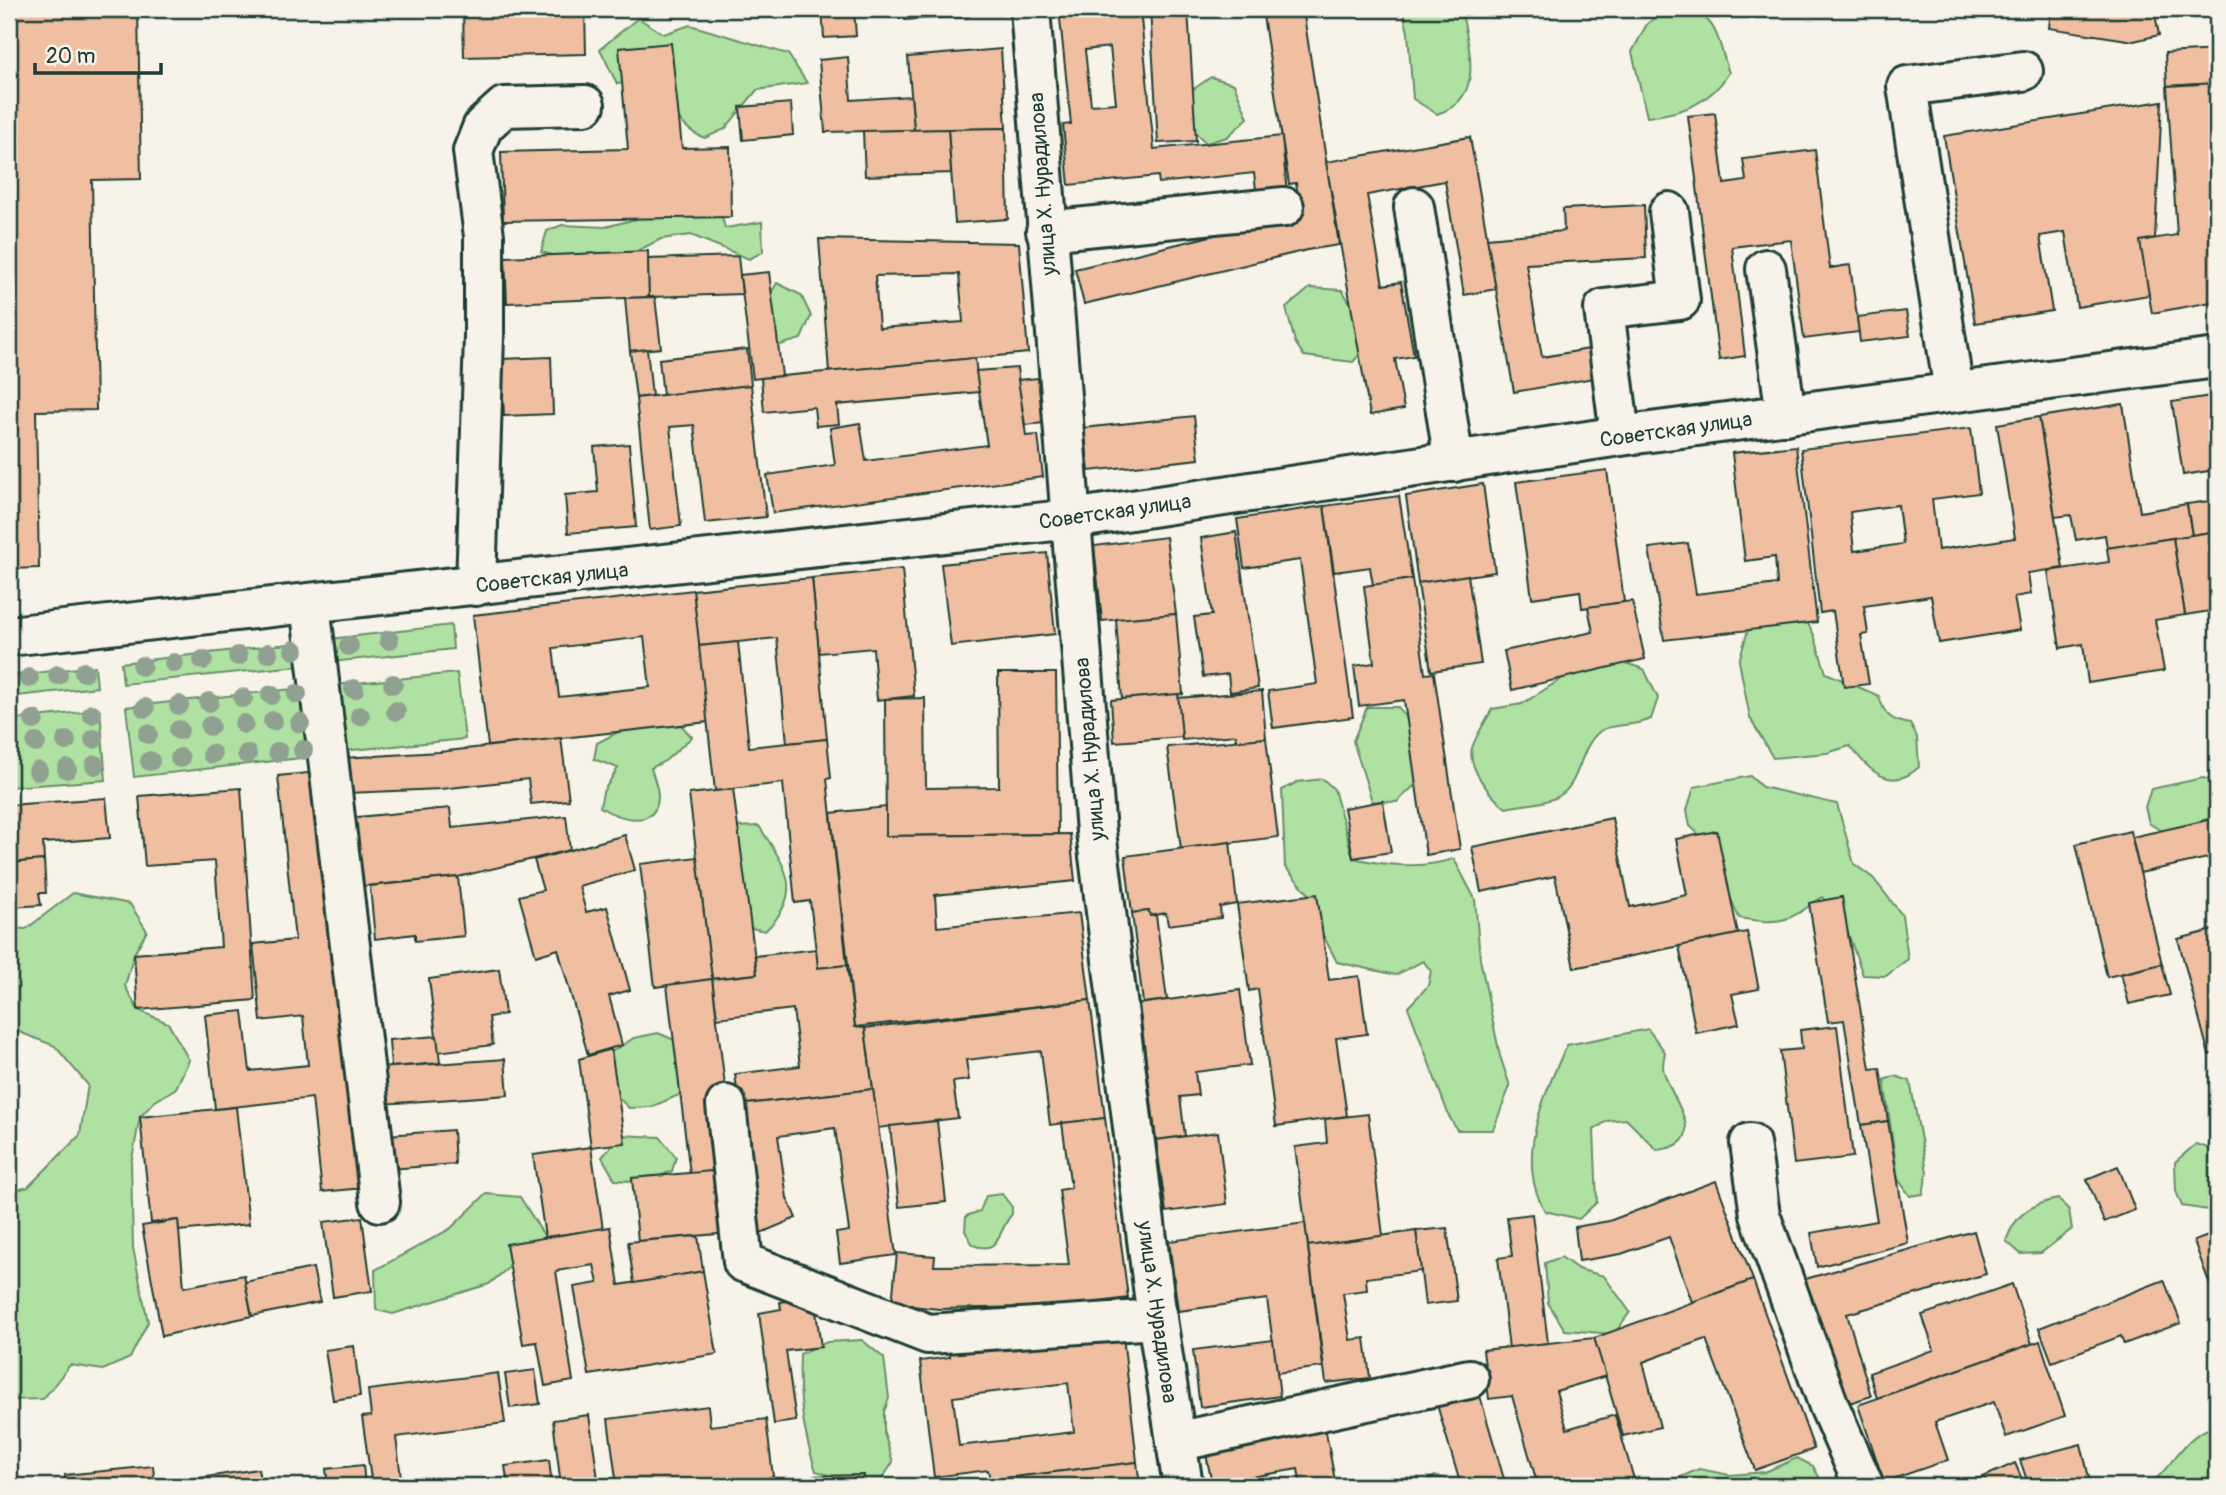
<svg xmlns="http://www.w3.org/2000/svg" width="2226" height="1495" font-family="Pangolin,sans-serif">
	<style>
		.green { fill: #afe1a2; stroke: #678f6b; stroke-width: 2 }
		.building { fill: #f0bfa1; stroke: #1f3d34; stroke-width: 2; fill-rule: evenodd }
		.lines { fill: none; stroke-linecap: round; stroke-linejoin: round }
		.minor-casing { stroke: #1f3d34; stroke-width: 44 }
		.minor { stroke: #f7f3e8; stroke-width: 38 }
		.tree { fill: #90a191 }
		.labels { text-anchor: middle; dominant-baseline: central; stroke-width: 7; stroke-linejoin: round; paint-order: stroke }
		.street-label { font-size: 21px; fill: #1f3d34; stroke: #f7f3e8 }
	</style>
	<rect width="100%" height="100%" fill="#f7f3e8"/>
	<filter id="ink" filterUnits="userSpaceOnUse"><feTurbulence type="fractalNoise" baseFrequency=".0143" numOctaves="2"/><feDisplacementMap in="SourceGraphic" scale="14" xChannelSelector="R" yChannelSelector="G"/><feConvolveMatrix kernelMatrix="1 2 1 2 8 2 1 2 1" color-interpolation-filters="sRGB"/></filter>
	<g filter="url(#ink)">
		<g class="green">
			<path d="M1403,9H1461C1469,48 1486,99 1437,114L1413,99L1408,33Z"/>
			<path d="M1667,9C1718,9 1715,32 1729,73C1709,104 1683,113 1647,117L1632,52L1647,24Z"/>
			<path d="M638,18L664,34L690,25L788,54L807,83L757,90L725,129L705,138C674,129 667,87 639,83C632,81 624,83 617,84L600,49Z"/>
			<path d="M1211,77L1234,84L1248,118L1227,137L1206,143L1186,123L1185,95Z"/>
			<path d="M717,199L725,228L762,222L763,252L749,259L691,235L661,239L629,255L560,257L541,252L547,231L562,225L605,227L636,219L655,202Z"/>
			<path d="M777,283L801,295L811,316L801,339L777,346L762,308Z"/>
			<path d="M1310,288L1342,290L1359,317L1364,350L1353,362L1304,356L1295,342L1286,308Z"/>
			<path d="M1803,614L1814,635L1826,673L1879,696C1884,715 1891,721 1910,724L1917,737L1919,767C1891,793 1869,771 1850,746L1827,753L1773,758L1750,718L1739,661L1751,620Z"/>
			<path d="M451,625L453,649L332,662L330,639Z"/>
			<path d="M296,643L298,666L123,684L121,663Z"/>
			<path d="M1619,661L1644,669L1658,698L1651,719C1635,727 1610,723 1599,732C1579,748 1581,783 1559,796C1546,804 1522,804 1506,808C1491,797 1467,768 1472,748C1476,735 1486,721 1492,709L1522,704L1566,676Z"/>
			<path d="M95,666L97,687L9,697V676Z"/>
			<path d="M457,673L465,739L343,751L335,685Z"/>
			<path d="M301,688L309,757L134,777L126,707Z"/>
			<path d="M1367,707H1398C1422,736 1416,749 1415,785L1397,802L1372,801L1353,741Z"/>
			<path d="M100,710L106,780L9,787V720Z"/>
			<path d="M632,725H681L692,737L665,761L651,768C653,776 658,787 658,796C658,830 618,819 600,807L603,792L618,768L594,759L597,743Z"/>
			<path d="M1750,776L1762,787L1837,804L1854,864L1873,878L1902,915L1908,959L1886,976L1863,975L1844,922L1822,897C1787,922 1783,925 1739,918L1707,842L1690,826L1687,810L1694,787Z"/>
			<path d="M2203,778L2217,782V816L2163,832L2149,823L2145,807L2151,789Z"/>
			<path d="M1323,779L1334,789L1353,858C1389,866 1419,869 1454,859L1475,899L1480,959L1500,1056L1510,1086L1493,1130H1457L1449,1116L1408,1007L1428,986L1431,971L1423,961L1396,975L1337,962L1323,935L1309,894L1285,867L1282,790L1297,782Z"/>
			<path d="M759,826C784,865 807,891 765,931L746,927L733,827Z"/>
			<path d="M73,893L130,904L147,931L134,954L125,986L138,1010L168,1023L189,1060L176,1088L154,1102L140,1117L131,1164L133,1248L148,1322L130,1358L103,1370L70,1365L43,1399L9,1400V1192L28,1187L80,1135L88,1085L55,1046L9,1028V928L26,929Z"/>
			<path d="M1648,1029L1665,1052C1664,1057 1663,1063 1663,1068C1668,1098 1716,1144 1657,1150L1626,1119L1607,1121L1594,1130L1597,1202L1579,1219L1545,1211C1514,1160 1544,1094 1567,1045Z"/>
			<path d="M658,1033L679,1042L688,1068L679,1095L651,1107L629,1108L608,1088L605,1056L634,1038Z"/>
			<path d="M1895,1076L1910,1081L1927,1172L1923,1194L1910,1196L1898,1179L1884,1080Z"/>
			<path d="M620,1135L660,1137L676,1157L672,1171L645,1182L615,1180L602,1157Z"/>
			<path d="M2196,1144L2217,1151V1203L2208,1210L2182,1206L2176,1191L2175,1162Z"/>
			<path d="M486,1194L520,1197L545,1237L489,1284L393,1314L376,1310L375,1270L450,1229Z"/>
			<path d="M1002,1194L1012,1207V1214C998,1230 1000,1256 973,1245L965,1231L966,1216L980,1211L986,1196Z"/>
			<path d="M2058,1199L2069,1210L2072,1229L2041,1253L2021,1254L2006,1241C2015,1215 2030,1204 2058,1199Z"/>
			<path d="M1561,1257L1578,1269L1604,1276L1630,1312L1614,1334L1565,1330L1548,1303L1545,1263Z"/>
			<path d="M862,1340L884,1358L889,1398L884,1412V1433L893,1462L880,1482H851L816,1471C803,1433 798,1394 800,1354L827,1342Z"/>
			<path d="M2217,1427V1482L2206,1486H2145C2172,1473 2184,1430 2217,1427Z"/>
			<path d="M1797,1458L1813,1466L1824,1486H1660L1699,1469L1730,1475L1765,1472Z"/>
			<path d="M1435,1476L1450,1480L1454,1486H1419Z"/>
		</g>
		<g class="building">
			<path d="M9,9H138L141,179L92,180L96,410L36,411L39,568L9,569Z"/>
			<path d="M463,9H585L586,54L464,57Z"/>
			<path d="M822,9H854L856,36L824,38Z"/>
			<path d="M904,9H970V16L905,20Z"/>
			<path d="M1059,9H1140L1154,149L1282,136L1287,195L1257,198L1254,173L1159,183L1158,176L1069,185L1063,125L1071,124ZM1110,47L1116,103L1091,105L1085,50Z"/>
			<path d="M1150,9H1188L1196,141L1158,143Z"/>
			<path d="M1262,9H1303L1339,245L1307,250L1084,304L1075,269L1301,214L1296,183L1289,184Z"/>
			<path d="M2051,9H2154L2159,35L2134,41L2049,28Z"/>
			<path d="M671,43L682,148L730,147L731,217L503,221L501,152L628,149L619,48Z"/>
			<path d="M1001,49L1006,128L914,130L908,57Z"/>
			<path d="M2217,50V83L2167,86L2165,53Z"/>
			<path d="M848,57L851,100L911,96L914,130L825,132L819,60Z"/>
			<path d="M2217,83V301L2152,313L2139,241L2177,235L2167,86Z"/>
			<path d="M2162,101L2155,238L2140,241L2149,295L2077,307L2065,232L2040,236L2052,311L1975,323L1944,136Z"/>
			<path d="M791,103L793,135L743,140L740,107Z"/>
			<path d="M1715,113L1724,184L1746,181L1743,159L1815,150L1830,268L1850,265L1859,332L1804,339L1791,240L1732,247L1745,356L1719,360L1688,116Z"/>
			<path d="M1006,128L1008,219L955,223L948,129Z"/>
			<path d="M948,129L951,173L865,176L863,131Z"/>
			<path d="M1470,137L1496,289L1464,295L1445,181L1367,195L1383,285L1401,282L1414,356L1395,359L1404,409L1370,415L1326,162Z"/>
			<path d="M1644,205L1646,258L1526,264L1542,357L1589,349L1594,378L1514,392L1487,238L1564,231L1563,209Z"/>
			<path d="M819,239L1019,243L1028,353L829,372ZM959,274L963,322L879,328L875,276Z"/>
			<path d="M648,251L649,297L507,303L505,257Z"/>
			<path d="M738,256L742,294L649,297L648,259Z"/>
			<path d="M769,272L782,376L753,379L740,275Z"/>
			<path d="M655,297L661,348L630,351L625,298Z"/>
			<path d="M1906,311L1910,336L1860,342L1857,317Z"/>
			<path d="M647,349L652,396L636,398L630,351Z"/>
			<path d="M747,349L751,385L663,395L659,359Z"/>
			<path d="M551,357L553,414L504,416L501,359Z"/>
			<path d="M975,358L979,392L837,405L839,424L816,426L814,407L764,412L761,378Z"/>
			<path d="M1017,368L1026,436L1038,435L1043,477L773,513L767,475L835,465L830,428L860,423L866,461L987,445L976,371Z"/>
			<path d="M1038,378L1043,423L1025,425L1018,380Z"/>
			<path d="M751,385L766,517L705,523L694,425L670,427L681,526L650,530L636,398Z"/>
			<path d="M2217,395V485L2215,470L2183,475L2172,402Z"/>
			<path d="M2123,404L2140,512L2187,504L2192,535L2107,548L2105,535L2076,540L2071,515L2055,517L2039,417Z"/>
			<path d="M1194,416L1199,459L1089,471L1084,428Z"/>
			<path d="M2039,417L2063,568L2028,573L2031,594L2014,597L2020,630L1939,643L1931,596L1864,606L1868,634L1861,635L1869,684L1844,687L1833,611L1820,613L1801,449L1971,428L1979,493L1932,499L1938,550L2015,538L1997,424ZM1898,505L1903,544L1854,551L1850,512Z"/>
			<path d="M629,444L636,527L568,533L565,495L598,492L594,447Z"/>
			<path d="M1796,446L1817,622L1664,640L1649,548L1688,543L1696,594L1777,584L1775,557L1745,561L1732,453Z"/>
			<path d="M1607,470L1624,602L1582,608L1580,591L1532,598L1516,482Z"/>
			<path d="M1483,484L1495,572L1418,583L1406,496Z"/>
			<path d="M1399,496L1412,579L1373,585L1370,567L1334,572L1324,506Z"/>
			<path d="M2217,500V531L2192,535L2187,504Z"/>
			<path d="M1324,506L1353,717L1273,728L1268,691L1317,684L1300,560L1244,568L1237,519Z"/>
			<path d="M2217,531V610L2185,615L2173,538Z"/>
			<path d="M1236,532L1258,688L1230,692L1228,674L1203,677L1194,617L1212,615L1201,538Z"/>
			<path d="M1166,537L1176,614L1102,621L1094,546Z"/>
			<path d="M2173,538L2185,615L2155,620L2164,671L2088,683L2083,644L2060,648L2048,571L2109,562L2107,548Z"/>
			<path d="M1047,553L1055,634L951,646L941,564Z"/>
			<path d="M902,569L914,696L877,700L873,648L819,653L812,578Z"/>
			<path d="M1468,575L1481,664L1431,671L1418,583Z"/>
			<path d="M812,578L827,739L787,743L777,638L699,646L693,590Z"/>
			<path d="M1412,579L1425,674L1434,673L1460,849L1426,855L1404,700L1359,706L1354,666L1374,663L1364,586Z"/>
			<path d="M693,590L708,722L488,746L473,615ZM644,637L650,687L559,697L553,648Z"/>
			<path d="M1632,601L1645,659L1512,690L1504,651L1593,632L1588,607Z"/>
			<path d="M1176,614L1183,694L1122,699L1116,619Z"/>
			<path d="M738,642L749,747L827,739L831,778L827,779L847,965L818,968L810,901L795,903L783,783L715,791L699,646Z"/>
			<path d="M998,673H1056L1058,834L886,836L885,699L925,698L926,788L999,787Z"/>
			<path d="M1262,691L1266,738L1236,741V735L1182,740L1178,698Z"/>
			<path d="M1178,694L1182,737L1114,742L1111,700Z"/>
			<path d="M561,738L569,800L531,804L528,779L441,789L348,793L344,758L439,752Z"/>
			<path d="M1266,738L1278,837L1181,849L1167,747Z"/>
			<path d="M318,772L363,1188L322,1192L312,1098L215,1109L205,1015L243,1011L250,1071L308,1065L303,1016L261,1021L253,944L295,940L278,776Z"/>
			<path d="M241,788L255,1000L138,1010L134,954L221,947L215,861L145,866L139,796Z"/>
			<path d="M733,789L757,974L712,979L689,794Z"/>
			<path d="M106,798L110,838L43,843L44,860L9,863V805Z"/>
			<path d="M1383,801L1391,852L1353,858L1344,808Z"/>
			<path d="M886,807V836L1070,834L1075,881L935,895L937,927L1079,913L1090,1000L855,1027L831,813Z"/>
			<path d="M450,808L452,828L566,816L570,850L458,877L355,887L348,818Z"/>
			<path d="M1612,818L1630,907L1687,895L1676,839L1717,831L1738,934L1574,968L1555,876L1481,892L1472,847Z"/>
			<path d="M2217,818V856L2140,873L2132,837Z"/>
			<path d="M2130,831L2162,964L2107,977L2076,844Z"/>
			<path d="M625,835L635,870L579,886L586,912L607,907L630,990L609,996L622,1045L588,1055L558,949L536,956L519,896L543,890L534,860Z"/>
			<path d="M1230,842L1237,904L1220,907L1221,918L1168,925L1166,913L1150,916L1149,911L1132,913L1125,856Z"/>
			<path d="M697,857L712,979L655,987L640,864Z"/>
			<path d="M44,860L46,893H39L41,905L12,907L9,863Z"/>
			<path d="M458,877L464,936L415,941V934L375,939L370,886Z"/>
			<path d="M1317,894L1329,980L1359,976L1367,1034L1336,1038L1347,1116L1276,1126L1258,989L1249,991L1237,904Z"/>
			<path d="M1842,897L1870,1069L1880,1068L1888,1121L1861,1125L1844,1020L1828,1022L1809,903Z"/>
			<path d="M1149,911L1150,916L1156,915L1167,1000L1143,1003L1132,913Z"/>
			<path d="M2217,929V1052L2209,1055L2178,939Z"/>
			<path d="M1747,932L1759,989L1732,994L1739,1024L1696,1033L1679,946Z"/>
			<path d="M816,949L818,968L847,965L855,1027L865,1028L873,1089L739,1105L735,1074L800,1066L793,1009L717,1018L712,979L757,974L755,956Z"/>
			<path d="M2162,964L2170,995L2129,1004L2121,974Z"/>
			<path d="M499,969L505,1014L489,1017L493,1045L438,1052L429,979Z"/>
			<path d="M712,979L726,1094L723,1170L690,1174L667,985Z"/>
			<path d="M1240,990L1250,1065L1195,1072L1198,1095L1180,1097L1185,1136L1156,1140L1139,1004Z"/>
			<path d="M1090,1000L1105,1118L1050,1125L1041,1051L966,1060L969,1080L953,1082L958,1118L878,1128L865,1028Z"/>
			<path d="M1837,1026L1853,1157L1794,1164L1780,1051L1802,1049L1800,1030Z"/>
			<path d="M437,1036L440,1063L391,1067L389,1040Z"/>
			<path d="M611,1049L625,1143L591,1147L579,1059Z"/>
			<path d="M505,1059L508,1095L382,1104L379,1068Z"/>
			<path d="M873,1089L896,1255L840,1263L836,1233L849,1231L835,1128L778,1136L787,1198L796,1218L761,1233L752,1213L739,1105Z"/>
			<path d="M236,1107L249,1224L179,1231L178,1220L151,1223L140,1117Z"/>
			<path d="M1368,1114L1383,1236L1308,1246L1295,1147L1327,1143L1325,1119Z"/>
			<path d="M1105,1118L1128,1298L1070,1306L939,1309L892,1304L897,1253L935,1256L934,1266L1069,1265L1059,1190L1071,1188L1062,1123Z"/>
			<path d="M937,1121L946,1202L899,1207L890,1126Z"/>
			<path d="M1888,1121L1908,1243L1817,1267L1811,1233L1877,1221L1861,1125Z"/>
			<path d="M453,1130L455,1164L390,1169L388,1135Z"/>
			<path d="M1218,1132L1227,1204L1166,1212L1156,1140Z"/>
			<path d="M591,1147L603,1229L545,1237L533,1155Z"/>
			<path d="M2118,1166L2135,1210L2104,1222L2087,1179Z"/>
			<path d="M723,1170L729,1233L638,1241L632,1178Z"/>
			<path d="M1716,1181L1753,1280L1692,1302L1669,1237L1621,1254L1579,1261L1575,1227L1609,1221Z"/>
			<path d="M1532,1214L1548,1343L1509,1348L1498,1258L1512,1256L1507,1217Z"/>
			<path d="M362,1217L372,1291L333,1297L323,1222Z"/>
			<path d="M178,1220L184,1287L244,1275L252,1316L162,1336L142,1226Z"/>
			<path d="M1305,1223L1323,1367L1277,1373L1267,1299L1178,1311L1169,1241Z"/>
			<path d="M610,1227L619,1285L703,1271L717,1354L589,1375L574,1287L598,1283L594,1265L556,1271L573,1381L545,1386L537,1342L523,1344L506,1244Z"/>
			<path d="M1447,1228L1457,1301L1425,1305L1416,1231Z"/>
			<path d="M1416,1231L1421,1271L1366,1278L1367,1290L1343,1293L1350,1340L1365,1338L1370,1378L1326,1383L1308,1246Z"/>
			<path d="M1974,1231L1986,1274L1847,1314L1871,1396L1846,1404L1802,1280Z"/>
			<path d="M2217,1233V1286L2211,1288L2194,1241Z"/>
			<path d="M698,1236L703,1271L634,1283L628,1242Z"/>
			<path d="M313,1268L320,1302L252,1316L245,1282Z"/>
			<path d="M1753,1280L1814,1449L1755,1470L1706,1339L1643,1362L1660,1427L1623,1436L1594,1338Z"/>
			<path d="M2164,1280L2181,1323L2124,1344L2121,1336L2052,1362L2039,1328Z"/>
			<path d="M2012,1284L2032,1344L1877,1398L1869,1373L1934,1350L1922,1315Z"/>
			<path d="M814,1297L821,1347L786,1351L796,1421L774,1424L759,1313L781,1309L780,1302Z"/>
			<path d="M1123,1336L1137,1462L990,1480L988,1470L934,1477L920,1361L950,1357L949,1345ZM1068,1383L1074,1432L959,1446L953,1397Z"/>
			<path d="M1594,1338L1606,1376L1556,1391L1567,1429L1615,1415L1636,1486H1538L1512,1396L1489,1399L1483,1350Z"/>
			<path d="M1273,1340L1280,1396L1200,1407L1193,1350Z"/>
			<path d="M2040,1341L2065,1416L2006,1437L1994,1402L1935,1422L1948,1460L1884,1482L1858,1405Z"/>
			<path d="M354,1346L360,1396L333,1400L325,1350Z"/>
			<path d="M535,1370L540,1404L510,1408L505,1374Z"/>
			<path d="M498,1373L505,1423L396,1437L402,1486H372L362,1417L371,1416L368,1390Z"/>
			<path d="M1478,1389L1506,1486H1461L1438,1408L1436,1402Z"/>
			<path d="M708,1406L710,1426L766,1419L773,1477L701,1486H617L608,1419Z"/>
			<path d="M589,1415L599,1486H561L553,1420Z"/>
			<path d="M1325,1427L1336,1486H1301L1298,1469L1212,1484L1205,1449Z"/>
			<path d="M2081,1444L2091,1486H2029L2020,1460Z"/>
			<path d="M549,1460L552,1486H508L505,1466Z"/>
			<path d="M1137,1462L1140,1486H990V1480Z"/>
			<path d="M2015,1463L2025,1486H1963Z"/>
			<path d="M363,1465L365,1486H328L326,1469Z"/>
			<path d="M153,1466L155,1486H66L65,1475Z"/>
			<path d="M258,1469L261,1486H161V1484Z"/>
			<path d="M864,1475V1486H813L812,1476Z"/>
		</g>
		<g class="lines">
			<g class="minor-casing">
				<g id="minor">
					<path d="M1030,9L1096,832L1157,1319L1183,1486"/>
					<path d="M1414,207L1454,462"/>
					<path d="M1046,231L1284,207"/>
					<path d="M1766,269L1786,415"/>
					<path d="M1954,392L1907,86L2023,71"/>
					<path d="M1620,436L1604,309L1680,300L1669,212"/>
					<path d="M476,586L484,336V236L473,151L483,126L504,107L585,105"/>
					<path d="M310,604L380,1202"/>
					<path d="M9,636L1072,519L1620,436L2217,358"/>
					<path d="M726,1105L743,1262L928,1334L1157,1319"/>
					<path d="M1750,1143L1760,1215L1829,1406L1864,1486"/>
					<path d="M1176,1442L1469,1379"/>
				</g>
			</g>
			<use href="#minor" class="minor"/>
		</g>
		<g class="tree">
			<circle cx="389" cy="640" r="10"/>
			<circle cx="349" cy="646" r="10"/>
			<circle cx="294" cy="650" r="10"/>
			<circle cx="268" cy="653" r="10"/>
			<circle cx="238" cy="656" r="10"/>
			<circle cx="203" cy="660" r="10"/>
			<circle cx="174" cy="663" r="10"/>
			<circle cx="142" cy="666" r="10"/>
			<circle cx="84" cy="672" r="10"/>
			<circle cx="58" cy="675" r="10"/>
			<circle cx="29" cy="678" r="10"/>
			<circle cx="393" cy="684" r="10"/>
			<circle cx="354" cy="689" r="10"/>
			<circle cx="297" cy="694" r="10"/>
			<circle cx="271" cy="695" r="10"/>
			<circle cx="243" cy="698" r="10"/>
			<circle cx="209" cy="702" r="10"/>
			<circle cx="179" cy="705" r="10"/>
			<circle cx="145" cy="708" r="10"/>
			<circle cx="396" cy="711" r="10"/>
			<circle cx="92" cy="714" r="10"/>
			<circle cx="360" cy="716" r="10"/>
			<circle cx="34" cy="720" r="10"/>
			<circle cx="273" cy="721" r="10"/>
			<circle cx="300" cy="723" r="10"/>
			<circle cx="244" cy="724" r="10"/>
			<circle cx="210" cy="726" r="10"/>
			<circle cx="179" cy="730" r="10"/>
			<circle cx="148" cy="734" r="10"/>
			<circle cx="94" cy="739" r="10"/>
			<circle cx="66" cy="741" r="10"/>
			<circle cx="36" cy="743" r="10"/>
			<circle cx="303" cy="750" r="10"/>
			<circle cx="278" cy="752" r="10"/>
			<circle cx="212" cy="754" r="10"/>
			<circle cx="247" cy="754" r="10"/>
			<circle cx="180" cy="758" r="10"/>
			<circle cx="150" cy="761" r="10"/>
			<circle cx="95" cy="765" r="10"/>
			<circle cx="67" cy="769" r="10"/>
			<circle cx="38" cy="771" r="10"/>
		</g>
	</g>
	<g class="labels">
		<g class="street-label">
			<text transform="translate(1043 184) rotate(-94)">улица Х. Нурадилова</text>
			<text transform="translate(1676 430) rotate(-8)">Советская улица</text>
			<text transform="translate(1115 512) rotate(-8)">Советская улица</text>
			<text transform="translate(552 578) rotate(-6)">Советская улица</text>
			<text transform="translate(1090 749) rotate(-95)">улица Х. Нурадилова</text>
			<text transform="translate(1157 1312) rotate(82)">улица Х. Нурадилова</text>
		</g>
	</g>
	<rect width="2226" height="1495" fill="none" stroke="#f7f3e8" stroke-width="35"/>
	<rect x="18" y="18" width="2191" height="1460" fill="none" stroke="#1f3d34" stroke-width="2.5" filter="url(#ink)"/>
	<path d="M35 63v10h126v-10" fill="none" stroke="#1f3d34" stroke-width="3.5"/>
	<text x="46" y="63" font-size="21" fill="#1f3d34" stroke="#f7f3e8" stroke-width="5" paint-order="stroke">20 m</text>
</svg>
